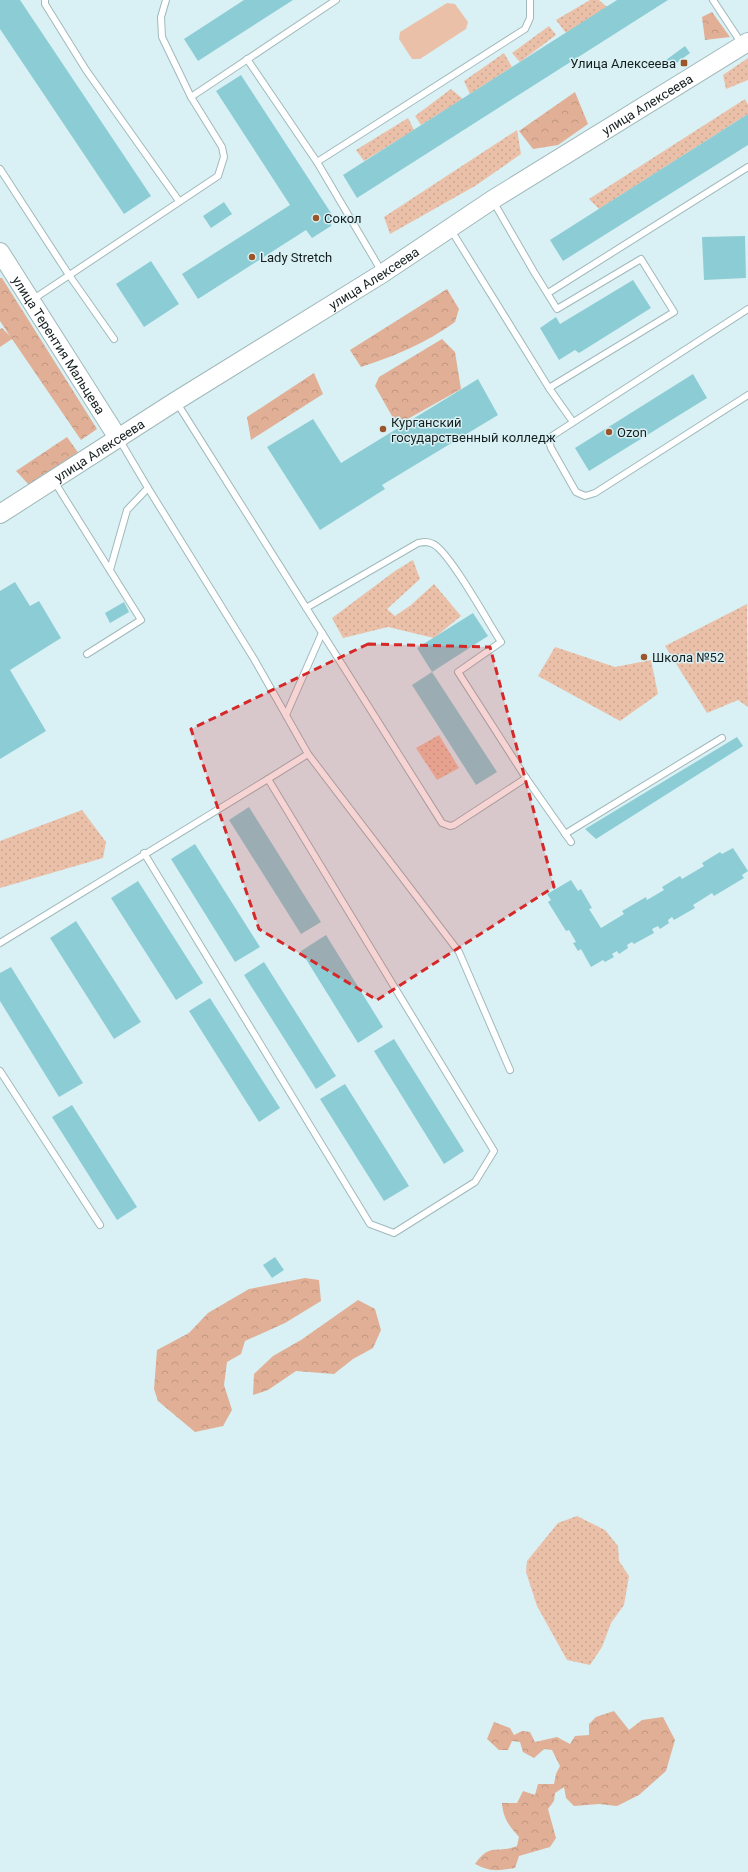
<svg xmlns="http://www.w3.org/2000/svg" width="748" height="1872" font-family="Roboto,sans-serif">
	<style>
		.green { fill: url(#green-dots) }
		.forest { fill: url(#forest-crowns) }
		.pitch { fill: #ebc0a9 }
		.building { fill: #8ccdd5 }
		.lines { fill: none; stroke-linecap: round; stroke-linejoin: round }
		.lane-casing { stroke: #a1b9bb; stroke-width: 8 }
		.secondary-casing { stroke: #a1b9bb; stroke-width: 20 }
		.lane { stroke: #fff; stroke-width: 6 }
		.secondary { stroke: #fff; stroke-width: 18 }
		.marked { fill: #d62828; fill-opacity: 0.2; stroke: #d62828; stroke-width: 3; stroke-dasharray: 8 5; stroke-linejoin: round }
		.poi-dot { fill: #9b552b; stroke: #d9f1f4; stroke-width: 1.5 }
		.labels { text-anchor: middle; dominant-baseline: central; stroke-width: 3; stroke-linejoin: round; paint-order: stroke }
		.poi-label { font-size: 13px; fill: #151e1f; stroke: #d9f1f4; text-anchor: start }
		.street-label { font-size: 13px; fill: #151e1f; stroke: #d9f1f4 }
	</style>
	<defs>
		<pattern id="green-dots" width="8" height="8" patternUnits="userSpaceOnUse"><rect width="8" height="8" fill="#ebc0a9"/><path d="M2 2h.1M6 6h.1" fill="none" stroke="#c9a591" stroke-width="1.8" stroke-linecap="round"/></pattern>
		<pattern id="forest-crowns" width="20" height="18" patternUnits="userSpaceOnUse"><rect width="20" height="18" fill="#e0af96"/><path d="M2 6a3 3 0 1 1 6 0M12 15a3 3 0 1 1 6 0" fill="none" stroke="#bf9681"/></pattern>
	</defs>
	<rect width="100%" height="100%" fill="#d9f1f4"/>
	<g class="green">
		<path d="M590,0H599L607,7L566,33L556,20Z"/>
		<path d="M549,26L556,35L520,62L512,53Z"/>
		<path d="M504,53L512,67L470,94L464,81Z"/>
		<path d="M748,58V80L726,89L723,75Z"/>
		<path d="M451,89L463,99L421,125L415,116Z"/>
		<path d="M745,99L748,105V114L599,209L589,199Z"/>
		<path d="M408,118L414,130L364,161L356,150Z"/>
		<path d="M517,130L521,154L475,186L390,234L384,217Z"/>
		<path d="M413,560L420,579L387,609L395,616L411,605L434,584L461,616L434,638L388,627L343,638L332,618L395,571Z"/>
		<path d="M747,604L748,707L738,700L707,713L665,646Z"/>
		<path d="M555,647L615,667L651,660L658,694L620,721L538,676Z"/>
		<path d="M439,735L459,768L437,780L416,748Z"/>
		<path d="M82,810L106,842L103,858L0,888V841Z"/>
		<path d="M577,1516L605,1530L618,1546L619,1561L629,1576L624,1605L611,1623L602,1647L590,1665L567,1660L537,1606L526,1572L527,1561L558,1523Z"/>
	</g>
	<g class="forest">
		<path d="M712,12L730,37L705,40L702,17Z"/>
		<path d="M575,92L588,124L558,145L533,149L519,131Z"/>
		<path d="M0,278H2L97,429L81,440L12,339L0,347V329L2,328L10,336L0,321Z"/>
		<path d="M447,289L459,309L455,322C424,344 397,355 361,367L350,350Z"/>
		<path d="M442,339L455,352L461,389L397,425L375,386L379,377Z"/>
		<path d="M314,373L323,394L251,440L247,417Z"/>
		<path d="M67,437L82,458L30,486L16,471Z"/>
		<path d="M305,1278L319,1280L321,1301L285,1323L245,1341L241,1354L227,1362L224,1385L232,1410L223,1426L195,1432L158,1401L154,1389L157,1350L189,1333L208,1313L249,1289Z"/>
		<path d="M358,1300L375,1309L381,1330L373,1348L353,1359L334,1374L296,1371L268,1390L253,1395L254,1374L273,1356L301,1340Z"/>
		<path d="M614,1711L629,1730L642,1720L663,1717L675,1740L666,1771L639,1795L617,1806L599,1804L574,1806L566,1798L564,1787L555,1793L554,1801L548,1809L556,1838L550,1847L519,1856L515,1868C496,1871 491,1872 475,1864C490,1842 497,1854 517,1846L519,1837C509,1826 503,1818 502,1803H517L523,1791L535,1795L538,1784H554L556,1774L560,1766L552,1750L544,1749L534,1758L523,1752L520,1742L512,1741L508,1750H499L487,1739L494,1722L510,1728L514,1735L522,1731L530,1732L535,1742L557,1737L570,1744L575,1736L589,1735V1724L596,1717Z"/>
	</g>
	<path class="pitch" d="M447,3L455,4L468,22L466,29L420,59H412L399,39L400,32Z"/>
	<g class="building">
		<path d="M0,0H20L151,196L124,214L0,29Z"/>
		<path d="M244,0H293L198,61L184,39Z"/>
		<path d="M617,0H668L357,198L343,175Z"/>
		<path d="M685,46L690,53L671,67L666,60Z"/>
		<path d="M241,75L333,216L331,226L312,238L306,230L198,299L182,274L290,205L216,91Z"/>
		<path d="M748,114V145L563,261L550,240Z"/>
		<path d="M224,202L232,214L211,228L203,216Z"/>
		<path d="M745,236L746,278L704,280L702,237Z"/>
		<path d="M151,261L179,304L144,327L116,284Z"/>
		<path d="M633,280L651,308L579,353L575,350L559,360L540,328L556,317L560,324Z"/>
		<path d="M693,374L707,398L589,471L575,448Z"/>
		<path d="M478,379L498,415L382,485L385,489L320,530L267,447L313,419L341,463Z"/>
		<path d="M15,582L30,606L39,601L61,638L10,670L46,731L0,759V591Z"/>
		<path d="M124,602L129,612L110,623L105,613Z"/>
		<path d="M473,613L488,636L432,672L417,648Z"/>
		<path d="M432,672L497,772L476,785L412,685Z"/>
		<path d="M737,737L743,746L596,839L585,829Z"/>
		<path d="M249,807L321,922L301,934L229,820Z"/>
		<path d="M195,844L260,947L235,962L171,859Z"/>
		<path d="M733,848L748,871L742,875L744,878L714,896L712,893L701,900L693,905L695,908L674,920L672,917L668,920L669,923L660,929L658,926L652,929L654,933L634,944L632,942L627,945L628,948L619,954L617,951L612,954L614,957L605,962L603,960L591,967L581,949L578,951L573,943L576,942L572,935L569,930L566,931L548,902L551,900L547,894L571,880L578,891L581,889L592,908L589,909L601,928L624,914L622,911L646,897L647,900L664,890L662,887L680,876L682,879L704,866L702,863L720,852L722,854Z"/>
		<path d="M138,881L203,983L176,1000L111,898Z"/>
		<path d="M76,921L141,1022L114,1039L50,938Z"/>
		<path d="M326,935L383,1027L358,1043L301,951Z"/>
		<path d="M264,962L336,1076L316,1089L244,975Z"/>
		<path d="M11,967L83,1083L59,1097L0,1001V973Z"/>
		<path d="M210,998L280,1108L259,1122L189,1011Z"/>
		<path d="M394,1039L464,1151L444,1164L374,1051Z"/>
		<path d="M345,1084L409,1186L384,1201L320,1099Z"/>
		<path d="M72,1105L137,1207L117,1220L52,1117Z"/>
		<path d="M275,1257L284,1270L272,1278L263,1265Z"/>
	</g>
	<g class="lines">
		<g class="lane-casing">
			<g id="lane">
				<path d="M45,0V4L86,70L179,201"/>
				<path d="M166,0L161,17L162,37L191,97L336,0"/>
				<path d="M713,0L742,44"/>
				<path d="M247,59L317,162L382,272"/>
				<path d="M317,162L525,29L530,18V0"/>
				<path d="M0,169L69,275L114,339"/>
				<path d="M451,230L549,388L674,312L641,259L557,309L534,272L493,201"/>
				<path d="M548,293L748,167"/>
				<path d="M32,300L218,176L224,157L222,147L191,97"/>
				<path d="M748,309L552,436L549,441L551,448L576,492L585,496L595,493L748,395"/>
				<path d="M549,388L573,422"/>
				<path d="M177,403L442,823L450,826L454,825L526,778L458,672L501,642C489,624 449,551 433,544C427,541 423,542 418,543L306,608"/>
				<path d="M54,481L141,620L87,654"/>
				<path d="M148,488L254,659L308,754L459,952L510,1070"/>
				<path d="M110,570L127,510L148,488L119,439"/>
				<path d="M286,715L322,633"/>
				<path d="M526,778L571,842"/>
				<path d="M565,834L722,738"/>
				<path d="M144,853L370,1224L394,1233L475,1182L494,1151L268,779L308,754"/>
				<path d="M0,943L268,779"/>
				<path d="M0,1071L100,1225"/>
			</g>
		</g>
		<g class="secondary-casing">
			<g id="secondary">
				<path id="s1" d="M0,252L118,438"/>
				<path id="s2" d="M0,514L176,401L383,273L492,200L748,42"/>
			</g>
		</g>
		<use href="#lane" class="lane"/>
		<use href="#secondary" class="secondary"/>
	</g>
	<path class="marked" d="M368,644L490,647L554,887L377,1000L259,929L191,729Z"/>
	<g class="poi-dot">
		<rect x="680" y="59" width="8" height="8" rx="2"/>
		<circle cx="316" cy="218" r="4"/>
		<circle cx="252" cy="257" r="4"/>
		<circle cx="383" cy="429" r="4"/>
		<circle cx="609" cy="432" r="4"/>
		<circle cx="644" cy="657" r="4"/>
	</g>
	<g class="labels">
		<g class="poi-label">
			<text x="676" y="63" text-anchor="end">Улица Алексеева</text>
			<text x="324" y="218">Сокол</text>
			<text x="260" y="257">Lady Stretch</text>
			<text x="391" y="422">Курганский<tspan x="391" dy="15">государственный колледж</tspan></text>
			<text x="617" y="432">Ozon</text>
			<text x="652" y="657">Школа №52</text>
		</g>
		<g class="street-label">
			<text stroke="none"><textPath href="#s2" startOffset="766">улица Алексеева</textPath></text>
			<text stroke="none"><textPath href="#s2" startOffset="442">улица Алексеева</textPath></text>
			<text stroke="none"><textPath href="#s1" startOffset="110">улица Терентия Мальцева</textPath></text>
			<text stroke="none"><textPath href="#s2" startOffset="118">улица Алексеева</textPath></text>
		</g>
	</g>
</svg>
